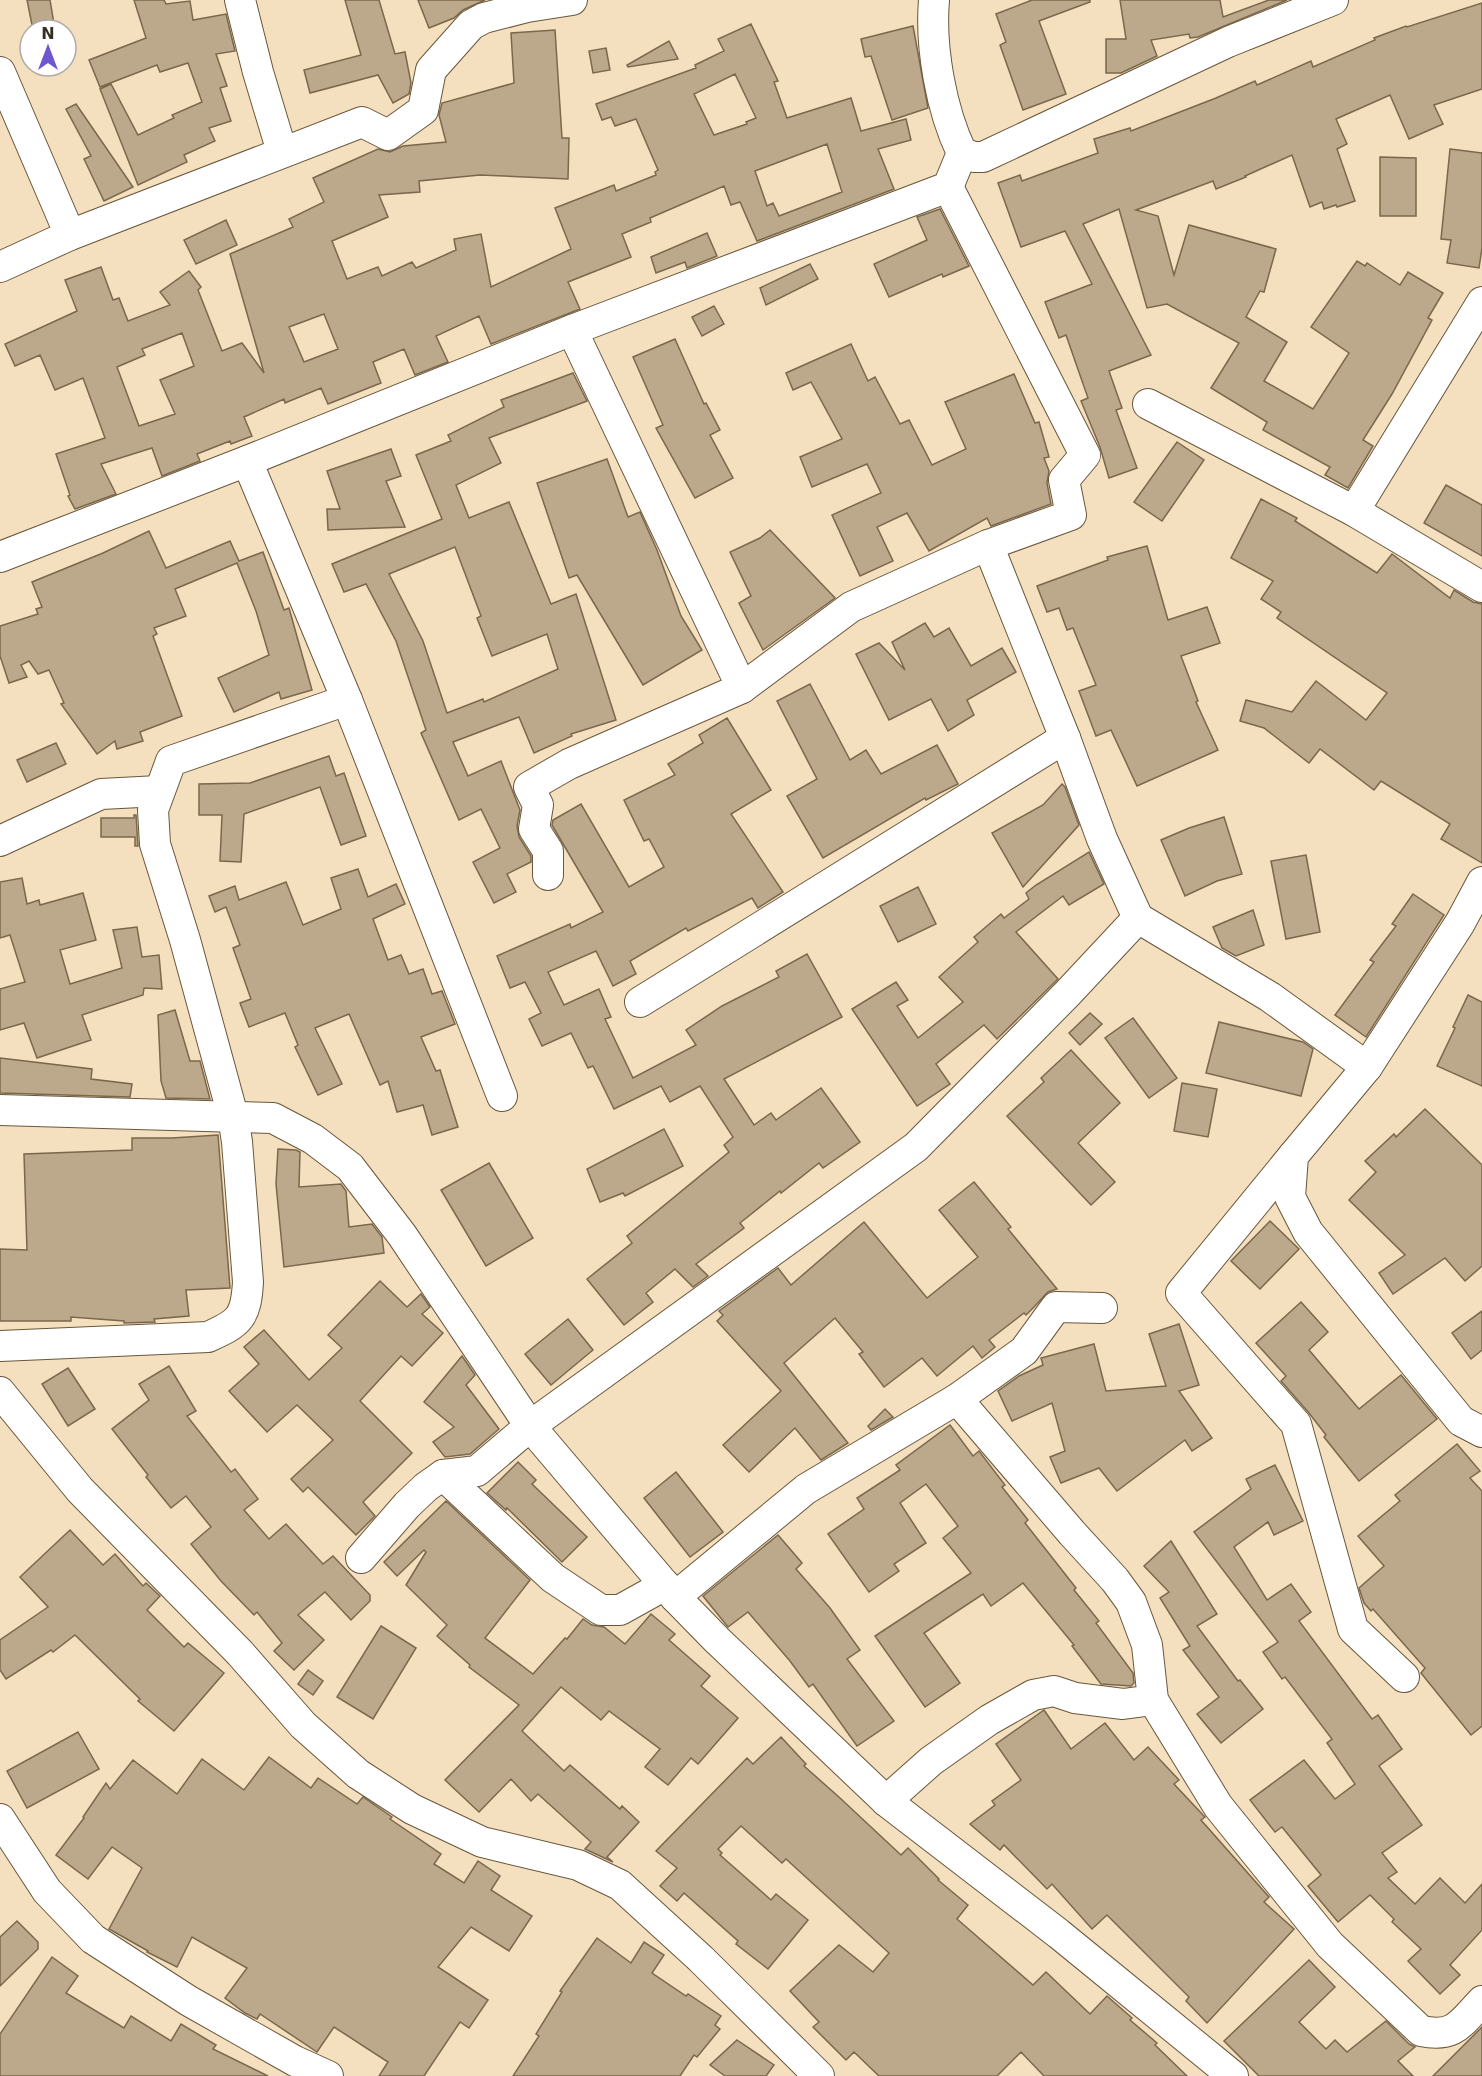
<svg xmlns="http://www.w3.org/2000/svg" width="1482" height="2076" font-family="'DejaVu Sans',sans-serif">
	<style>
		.building { fill: #bca88a; stroke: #7b684c; stroke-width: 1.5; fill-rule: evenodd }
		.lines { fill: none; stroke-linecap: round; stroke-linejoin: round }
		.minor-casing { stroke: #69573b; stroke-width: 32 }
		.minor { stroke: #fff; stroke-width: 30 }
	</style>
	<rect width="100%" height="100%" fill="#f4dfbf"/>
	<g class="building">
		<path d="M27,0H50L55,30H33Z"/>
		<path d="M134,0H164L166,4L190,1L193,20L226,14L235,51L216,54L227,86L220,88L231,121L209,128L215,141L184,155L187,162L138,185L100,89L111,84L138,135L174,118L172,115L202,102L188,63L160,72L157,65L100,87L89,60L146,38Z"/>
		<path d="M345,0H379L395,54L405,52L411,83L409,94L393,103L378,75L310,93L304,70L361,55Z"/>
		<path d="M418,0H485L463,10L454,18L429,28Z"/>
		<path d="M1032,0H1090V2L1039,21L1066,94L1023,110L1000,45L1006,42L996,14Z"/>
		<path d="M1120,0H1220L1223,17L1269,0H1287L1198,37L1190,38L1189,34L1151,40L1157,56L1121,73H1106V39H1126Z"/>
		<path d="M1482,3V89L1434,105L1443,124L1409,139L1390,95L1336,119L1347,144L1337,149L1355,201L1337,207L1336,205L1324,209L1322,202L1310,207L1292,155L1245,176L1246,177L1216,189L1213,181L1136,210L1158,216L1174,275L1189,225L1276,249L1264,292L1260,291L1246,317L1287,342L1264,381L1313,409L1349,353L1311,327L1357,261L1365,266L1367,263L1400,285L1408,272L1443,293L1428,318L1432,320L1392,394L1363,440L1373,446L1348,488L1325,475L1330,467L1263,430L1267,422L1211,388L1239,343L1167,304L1147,308L1119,209L1083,224L1151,355L1109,371L1122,408L1116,410L1137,468L1109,478L1100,447L1081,401L1088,398L1066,335L1059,338L1045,302L1092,284L1065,231L1021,247L998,183L1020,175L1022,181L1098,153L1094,139L1130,128L1131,131L1216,98L1255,81L1257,85L1311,61L1313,67L1375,40L1374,38L1406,26L1407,27Z"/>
		<path d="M751,24L778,81L774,82L787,118L851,98L861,131L906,119L911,140L878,149L894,189L757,241L740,202L731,205L724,186L650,218L651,222L622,234L631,257L568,282L580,309L491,344L479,316L436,336L448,362L415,375L404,349L373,362L381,383L328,404L321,388L285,403L284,399L244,417L252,436L231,444L230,441L197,454L200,461L162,476L152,448L101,464L116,494L75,509L68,496L70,495L56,454L105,438L83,378L55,390L40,355L15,366L5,344L77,311L65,280L101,267L113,300L119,298L128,321L170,305L160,292L189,271L201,287L198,290L222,351L242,343L264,373L230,254L293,227L289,219L324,202L313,178L378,149L390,152L403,146L446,142L439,115L442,103L514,83L511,33L555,30L562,138H569L568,179L480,175L419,181L420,192L379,195L388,217L332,241L347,279L378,267L382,276L412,262L416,268L456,250L454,239L481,234L491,287L571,249L555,208L614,185L616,191L656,175L655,172L658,170L636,119L615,126L611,117L602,120L596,104L696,68L695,65L724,51L718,39ZM735,74L756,118L746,122L747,124L714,135L694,94ZM827,144L842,192L779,216L773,203L767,206L755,171ZM324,314L338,349L304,362L289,327ZM182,333L194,366L160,380L175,414L139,426L117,367L145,355L142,349Z"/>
		<path d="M913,26L928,108L892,120L871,56L865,57L861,39Z"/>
		<path d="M669,41L678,59L628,67L627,65Z"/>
		<path d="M606,48L610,70L593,73L589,51Z"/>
		<path d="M76,104L133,187L104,201L84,159L91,156L66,109Z"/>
		<path d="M1450,149L1482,153V248L1479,268L1447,263L1451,240L1441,239Z"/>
		<path d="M1380,157L1416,158V216H1380Z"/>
		<path d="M940,209L969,266L943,277L942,274L889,297L874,264L927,240L917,217Z"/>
		<path d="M226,220L237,245L196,264L184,240Z"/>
		<path d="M707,233L717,256L687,268L685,262L656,273L651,257Z"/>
		<path d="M810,264L818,279L766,305L760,288Z"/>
		<path d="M714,306L724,324L702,336L692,317Z"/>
		<path d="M675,339L704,404L706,403L720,430L710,435L733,478L695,498L656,428L663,425L633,357Z"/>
		<path d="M851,344L868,381L875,377L900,424L909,420L932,465L966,449L945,402L1014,374L1035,423L1039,422L1049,457L1044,458L1049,471L1047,483L1051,504L991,526L987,518L929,551L907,513L877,527L893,561L860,576L832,515L881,493L867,464L812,487L800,457L842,439L811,382L793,390L786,373Z"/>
		<path d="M573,373L587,401L489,438L501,463L456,485L469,518L509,502L551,604L576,594L616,720L571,734L572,736L534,753L519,717L453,742L468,776L501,761L520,810L517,826L519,837L531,856V862L507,874L516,892L494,903L473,862L500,848L481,809L459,820L421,733L426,730L396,641L366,584L344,592L332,564L442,519L416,455L451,441L448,435L504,407L501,400ZM455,547L481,616L477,618L492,656L547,634L558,669L484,702L483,699L447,713L423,641L389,574Z"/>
		<path d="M1177,442L1204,460L1162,521L1134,502Z"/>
		<path d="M391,449L401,476L386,481L405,527L328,530L327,509H340L327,471Z"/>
		<path d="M607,459L628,517L640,512L657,550L681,616L702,650L643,685L577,575L569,578L537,483Z"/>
		<path d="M1446,485L1482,505V556L1424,523Z"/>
		<path d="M1261,499L1297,518L1295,521L1377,573L1392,554L1450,598L1454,590L1473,602L1482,604V863L1441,839L1450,824L1381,781L1374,790L1320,749L1309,763L1264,728L1240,721L1246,700L1292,712L1316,681L1366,720L1387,693L1277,618L1281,612L1261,599L1273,581L1231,558Z"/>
		<path d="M770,530L835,598L763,650L739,603L751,596L730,552L760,538Z"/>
		<path d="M149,531L166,568L230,541L239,561L263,552L284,610L289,608L312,690L281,699L279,692L234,712L218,678L269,655L256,611L237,563L175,589L186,616L154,628L157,634L153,636L182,716L140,732L143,741L117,749L115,741L97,754L61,704L64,703L49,670L38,674L29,661L21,665L27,677L9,683L0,656V626L38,614L36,609L42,607L32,582L103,553Z"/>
		<path d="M1147,546L1168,620L1207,607L1220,643L1181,656L1198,701L1196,702L1218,750L1137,786L1111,730L1096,736L1079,691L1096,685L1073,628L1067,630L1059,608L1047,612L1037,586L1108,560L1107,557Z"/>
		<path d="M925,623L934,637L949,628L971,666L1002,648L1016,672L967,700L974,715L948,731L931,699L889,720L856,654L879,643L905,670L892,642Z"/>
		<path d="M810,684L850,760L866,750L881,774L937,745L958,784L926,800L925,798L823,858L787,796L817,779L777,701Z"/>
		<path d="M727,718L771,790L731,814L783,892L758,908L752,898L688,931L686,928L630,961L636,974L613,986L596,951L548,972L564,1005L599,989L611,1017L605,1019L633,1078L696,1045L686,1030L722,1006L779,977L776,971L807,954L842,1017L724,1079L754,1125L771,1113L776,1120L821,1088L860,1142L823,1168L819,1163L781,1193L780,1191L740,1223L744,1228L696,1264L708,1276L693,1287L675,1269L646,1293L653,1302L624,1325L587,1279L632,1243L627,1236L729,1152L724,1145L733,1137L700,1086L670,1102L661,1086L614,1109L593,1066L588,1068L571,1033L542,1046L529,1019L541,1013L525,982L510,988L497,956L570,924L571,928L603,912L552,825L553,820L581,804L629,887L664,867L649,839L644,841L624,800L675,775L668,764L703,743L699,735Z"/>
		<path d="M56,743L66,764L27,782L17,760Z"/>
		<path d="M329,756L336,776L344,773L366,836L341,845L320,787L244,814L241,862L220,861L222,815H199V784L250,783Z"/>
		<path d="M1062,784L1065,787L1079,825L1023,887L992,833L1043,805Z"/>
		<path d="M134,815H136L138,846H135V837H101V818H134Z"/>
		<path d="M1224,817L1242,874L1217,881L1185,896L1161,840L1189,828Z"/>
		<path d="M1089,852L1104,884L1069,905L1063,896L1016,932L1058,979L997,1039L984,1025L936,1064L950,1084L917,1106L852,1009L896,982L908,1000L897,1006L918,1038L963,1002L939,977L978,942L974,937L1001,914L1004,918L1029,899L1026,893L1036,885Z"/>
		<path d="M1306,855L1320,932L1286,939L1271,861Z"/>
		<path d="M358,869L368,897L396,884L405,904L373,919L388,960L401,955L409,974L423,969L432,994L442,991L455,1024L421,1037L436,1071L440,1070L458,1127L432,1135L423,1105L397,1112L388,1081L380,1085L349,1014L315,1028L342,1084L318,1095L295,1047L298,1045L285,1013L249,1027L240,1003L251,999L233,948L240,945L226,907L215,912L209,896L235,886L239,900L286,882L303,925L341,909L331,878Z"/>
		<path d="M22,878L27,904L39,900L40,905L83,893L96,940L60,950L70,984L122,968L113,930L137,927L142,957L159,955L162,989L144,988L143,995L82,1015L91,1040L37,1058L24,1023L0,1030V989L25,982L10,935L0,938V882Z"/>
		<path d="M918,887L936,924L898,942L880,906Z"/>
		<path d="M1413,894L1444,915L1366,1037L1335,1015L1374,962L1370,960L1396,926L1392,924Z"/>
		<path d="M1253,910L1264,945L1236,956L1222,948L1213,927Z"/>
		<path d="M1468,995L1482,1002V1086L1437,1066L1455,1028L1453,1027Z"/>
		<path d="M175,1010L190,1061H200L210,1099L166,1098L161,1081L158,1015Z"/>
		<path d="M1090,1013L1102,1024L1080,1045L1069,1033Z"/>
		<path d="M1133,1018L1177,1078L1149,1098L1105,1038Z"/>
		<path d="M1219,1022L1303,1042L1313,1049L1301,1096L1206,1073Z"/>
		<path d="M1071,1050L1120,1103L1078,1143L1115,1182L1091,1205L1007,1116L1044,1082L1041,1078Z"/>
		<path d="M0,1058L92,1069L91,1079L132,1084L130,1097L0,1093Z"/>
		<path d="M1182,1083L1217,1089L1208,1137L1174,1131Z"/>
		<path d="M1425,1109L1482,1165V1266L1465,1281L1445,1258L1393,1294L1379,1273L1405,1255L1349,1200L1376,1172L1365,1161L1394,1134L1396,1137Z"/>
		<path d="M664,1129L683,1166L625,1196L623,1193L600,1202L587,1169Z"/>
		<path d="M218,1135L230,1288L186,1290L189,1316L154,1319L155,1322L124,1323V1321L71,1317V1321H0V1249L27,1250L24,1154L132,1150V1138H172Z"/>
		<path d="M278,1149L296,1150L300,1152L299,1187L341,1184L346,1191L349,1227L372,1224L382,1237L384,1253L284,1267L276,1184Z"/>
		<path d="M489,1163L533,1238L486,1266L441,1190Z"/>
		<path d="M974,1182L1011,1227L1008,1229L1057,1289L1048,1292L1034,1307L1026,1315L1024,1313L989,1340L995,1347L982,1358L973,1346L937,1376L922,1358L884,1387L859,1354L863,1352L835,1318L784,1363L848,1443L821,1460L795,1428L749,1472L723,1445L781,1391L717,1321L723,1315L719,1311L778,1268L791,1285L864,1222L927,1298L978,1257L939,1210Z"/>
		<path d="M1270,1221L1299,1249L1260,1289L1231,1261Z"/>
		<path d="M380,1281L407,1307L421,1294L430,1307L422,1314L443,1333L412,1366L401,1356L360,1401L412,1453L363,1502L375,1516L356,1535L308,1487L303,1492L291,1479L333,1440L297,1405L267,1432L229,1391L259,1364L244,1347L264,1330L309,1380L342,1348L328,1335Z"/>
		<path d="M1301,1302L1328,1332L1309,1350L1359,1409L1401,1375L1437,1419L1359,1481L1324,1437L1326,1435L1309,1413L1281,1381L1286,1376L1256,1343Z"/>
		<path d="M1482,1311V1350L1471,1359L1452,1333Z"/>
		<path d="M568,1319L593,1350L551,1385L525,1354Z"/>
		<path d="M1179,1324L1199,1385L1179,1391L1212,1438L1192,1451L1185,1440L1117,1491L1099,1468L1061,1483L1050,1457L1065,1451L1052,1403L1012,1421L998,1391L1019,1376L1043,1365L1041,1358L1094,1344L1106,1391L1166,1386L1149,1334Z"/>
		<path d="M462,1356L475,1375L466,1385L499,1429L470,1454L445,1457L433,1442L454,1427L424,1402Z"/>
		<path d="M169,1366L196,1411L187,1416L231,1472L235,1469L258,1499L244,1510L269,1539L286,1524L323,1564L333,1556L370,1595V1601L351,1620L325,1592L298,1615L324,1640L294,1670L274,1651L282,1643L257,1612L254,1615L221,1581L191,1544L211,1527L186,1496L171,1508L146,1477L148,1475L112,1429L149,1400L139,1384Z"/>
		<path d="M68,1368L95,1409L68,1426L42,1384Z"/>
		<path d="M885,1409L893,1417L871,1430L868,1426Z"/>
		<path d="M950,1425L973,1456L979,1451L1005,1485L1002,1487L1028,1520L1025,1523L1076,1588L1074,1590L1099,1621L1096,1623L1133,1673L1134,1683L1131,1686L1101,1684L1072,1646L1074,1645L1023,1583L991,1606L983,1594L924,1633L960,1683L925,1707L875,1636L971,1573L943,1538L958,1526L926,1484L900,1503L926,1543L894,1564L899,1571L869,1592L828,1534L864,1509L857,1498L900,1470L896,1465Z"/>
		<path d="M1457,1444L1480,1471L1470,1478L1482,1491V1726L1471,1735L1421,1673L1425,1668L1373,1609L1371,1611L1364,1603L1359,1588L1384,1566L1358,1536L1400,1501L1395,1495Z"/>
		<path d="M518,1462L536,1480L532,1484L587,1537L562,1562L507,1508L506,1510L487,1493Z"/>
		<path d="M1275,1465L1303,1521L1274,1535L1268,1522L1234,1547L1267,1600L1291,1584L1311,1612L1299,1621L1372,1719L1378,1715L1402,1749L1379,1766L1422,1825L1382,1853L1397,1872L1388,1878L1415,1904L1440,1878L1465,1903L1482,1884V1930L1450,1965L1460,1975L1440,1994L1408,1961L1421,1949L1392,1922L1394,1919L1370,1895L1338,1922L1308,1886L1321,1875L1282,1827L1275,1832L1250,1800L1304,1760L1335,1799L1355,1784L1327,1743L1332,1739L1285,1677L1282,1679L1263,1652L1278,1642L1194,1532L1251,1489L1246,1479Z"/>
		<path d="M676,1472L723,1532L690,1557L644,1498Z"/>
		<path d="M446,1501L530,1580L485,1638L533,1674L565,1638L567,1639L583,1619L592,1625L604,1627L625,1644L651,1614L675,1634L669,1640L710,1676L701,1686L738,1718L698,1764L691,1758L668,1785L645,1767L660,1749L609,1711L601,1720L561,1687L522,1731L564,1771L570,1765L620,1809L622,1806L639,1822L607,1857L613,1862L585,1849L591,1842L538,1794L531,1801L511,1779L479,1812L445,1780L519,1705L469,1667L470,1665L437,1636L447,1625L406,1585L426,1552L424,1550L397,1576L384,1562Z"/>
		<path d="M70,1530L103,1565L115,1554L143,1586L146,1583L160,1596L147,1610L184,1647L188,1643L224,1673L174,1731L138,1701L140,1699L75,1635L53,1652L51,1650L6,1679L0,1670V1640L48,1607L20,1577Z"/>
		<path d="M778,1535L802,1563L796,1569L830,1608L860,1650L847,1659L894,1721L857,1746L813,1684L809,1687L790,1661L748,1612L728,1627L703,1596Z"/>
		<path d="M1171,1541L1217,1614L1197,1626L1238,1681L1240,1680L1263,1709L1221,1743L1197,1714L1219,1697L1183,1650L1190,1646L1160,1598L1169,1592L1144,1566Z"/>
		<path d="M381,1626L416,1648L373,1719L337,1697Z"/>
		<path d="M308,1670L323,1681L313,1695L298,1684Z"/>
		<path d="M1044,1710L1071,1749L1105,1723L1134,1760L1148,1747L1179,1780L1174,1784L1203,1815L1205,1817L1201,1820L1269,1897L1264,1902L1294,1929L1207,2023L1186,2001L1189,1997L1107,1915L1092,1929L1052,1884L1047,1889L1004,1845L1000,1850L970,1824L995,1805L992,1801L1021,1780L996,1744Z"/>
		<path d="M78,1732L99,1769L27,1808L7,1771Z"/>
		<path d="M781,1737L806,1764L804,1766L840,1798L901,1855L908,1848L939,1879L938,1880L968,1905L957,1919L1033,1985L1046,1972L1090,2014L1107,1996L1132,2018L1130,2020L1157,2043L1155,2045L1187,2076H1044L1021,2052L997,2076H879L854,2052L846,2060L813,2027L819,2022L790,1991L839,1945L873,1972L889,1953L786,1859L782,1863L741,1826L718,1849L722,1853L720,1855L771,1900L776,1894L808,1920L768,1969L736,1944L738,1941L684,1893L677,1901L660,1886L677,1868L656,1851L747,1758L753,1764Z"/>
		<path d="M269,1757L311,1788L318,1778L357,1804L363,1797L392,1817L390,1819L441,1854L434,1864L464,1883L478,1861L500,1876L491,1890L532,1916L509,1951L471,1927L438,1967L488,2000L469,2028L460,2022L424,2076H379L388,2062L334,2027L317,2052L260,2014L257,2019L245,2013L225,1998L247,1968L192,1937L177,1967L147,1952L148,1951L109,1929L142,1868L112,1847L88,1879L56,1855L84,1818L83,1817L106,1783L110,1789L133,1760L177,1794L202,1759L244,1790Z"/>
		<path d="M17,1921L38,1942V1949L0,1986V1937Z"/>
		<path d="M597,1938L631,1963L644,1942L664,1955L652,1973L686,1996L688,1994L721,2016L715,2025L720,2029L697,2057L694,2055L680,2076H513L539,2036L536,2034L562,1992L560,1991Z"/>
		<path d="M52,1957L78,1976L66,1993L124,2028L131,2016L171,2041L181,2024L216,2045L213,2049L268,2076H0V2034Z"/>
		<path d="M1309,1960L1335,1987L1299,2022L1326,2049L1335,2040L1347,2052L1386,2021L1409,2044L1415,2047L1398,2061L1413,2076H1259L1224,2041Z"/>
		<path d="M1482,2027V2076H1433Z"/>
		<path d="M737,2040L774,2065L766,2076H725L710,2065Z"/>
	</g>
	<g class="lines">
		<g class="minor-casing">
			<g id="minor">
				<path d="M240,0L258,72L282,152"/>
				<path d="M934,0C930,47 941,110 962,153L974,157H983L1228,42L1333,0"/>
				<path d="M0,72L70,235"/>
				<path d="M0,267L70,235L362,122L388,135L423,110L431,70L471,25L484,18L527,7L572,0"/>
				<path d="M572,330L742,688"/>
				<path d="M1148,404L1354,511L1482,587"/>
				<path d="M247,461L347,700L502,1096"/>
				<path d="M1354,511L1482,302"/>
				<path d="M988,545L1065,738L1102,839L1138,918L1270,997L1367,1067"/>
				<path d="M0,557L247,461L572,330L948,187L962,153"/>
				<path d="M0,841L101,794L159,791"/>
				<path d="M548,875V851L534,829L538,805L529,787L569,764L742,688L851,607L988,545L1071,515L1064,480L1085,455L948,187"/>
				<path d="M1482,882L1460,923L1367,1067L1293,1156L1290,1197L1308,1232L1461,1421L1482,1432"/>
				<path d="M640,1002L1065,738"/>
				<path d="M0,1110L273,1118L313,1139L350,1167L402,1235L530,1426L675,1597L717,1640L886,1801L1059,1934L1233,2076"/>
				<path d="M1293,1156L1181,1293L1296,1424L1353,1629L1404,1677"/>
				<path d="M0,1346L208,1337C240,1323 246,1317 248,1282L237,1142L233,1116L185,940L155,844L153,810L171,761L347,700"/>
				<path d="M0,1392L80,1490L240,1653L303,1725L358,1774L412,1809L482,1842L578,1865L620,1885L701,1959L819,2076"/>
				<path d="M957,1399L1072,1533L1115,1580L1131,1602L1147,1645L1153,1700L1218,1806L1330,1945L1421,2031C1455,2038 1460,2024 1482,2001"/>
				<path d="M443,1475L553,1578L601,1610H620L665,1585"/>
				<path d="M361,1558L407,1505L426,1487L443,1475L477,1471L530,1426L916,1147L1067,994L1138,918"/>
				<path d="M675,1597L806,1489L957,1399L1024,1351L1056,1307L1102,1308"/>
				<path d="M886,1801L931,1761L989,1720L1033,1695L1054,1691L1075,1698L1123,1704L1153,1700"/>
				<path d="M0,1819L47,1891L93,1939L189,2001L295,2061L328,2076"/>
			</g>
		</g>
		<use href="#minor" class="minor"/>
	</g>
	<g transform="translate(48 48)"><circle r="28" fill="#ffffff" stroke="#afaba6" stroke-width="1.5"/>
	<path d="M0-4.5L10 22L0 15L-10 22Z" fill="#6f55cf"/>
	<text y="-9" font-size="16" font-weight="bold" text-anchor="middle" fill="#362e21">N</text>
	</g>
</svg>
